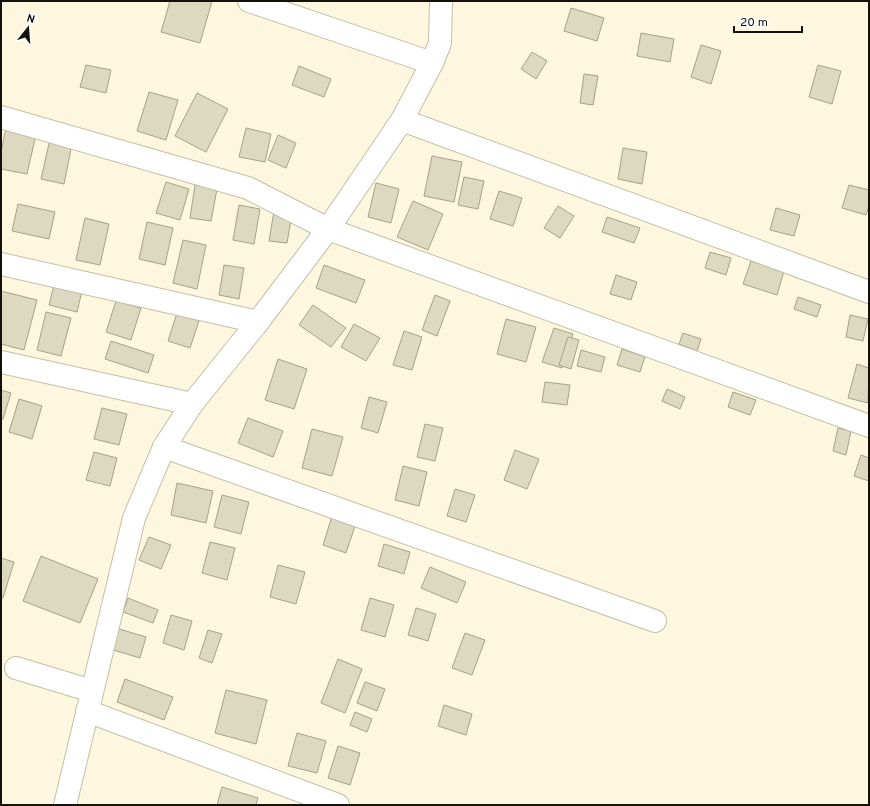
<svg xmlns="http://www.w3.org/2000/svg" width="870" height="806" font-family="Overpass,sans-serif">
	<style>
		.building { fill: #ddd8c0; stroke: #a6a28a }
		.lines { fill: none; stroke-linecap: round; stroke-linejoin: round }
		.minor-casing { stroke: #c4bfa7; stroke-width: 24 }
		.minor { stroke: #fff; stroke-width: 22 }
	</style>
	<rect width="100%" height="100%" fill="#fcf7de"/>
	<g class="building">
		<path d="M170,1H212L200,43L161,32Z"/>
		<path d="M571,8L604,18L597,41L564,31Z"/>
		<path d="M641,33L674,39L670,62L637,56Z"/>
		<path d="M701,45L721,51L711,84L691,77Z"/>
		<path d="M532,52L547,61L536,79L521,69Z"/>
		<path d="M86,65L111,70L106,93L80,87Z"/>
		<path d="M818,65L841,71L832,104L809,97Z"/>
		<path d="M299,66L331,79L324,97L292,85Z"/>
		<path d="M584,74L598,76L593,105L580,103Z"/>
		<path d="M149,92L178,100L166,140L137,131Z"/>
		<path d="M197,93L228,109L206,152L175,136Z"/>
		<path d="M7,123L37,130L27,174L1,169V152Z"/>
		<path d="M246,128L271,134L265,162L239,157Z"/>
		<path d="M278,135L296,143L286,168L268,160Z"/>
		<path d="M50,139L72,144L64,184L41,179Z"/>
		<path d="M623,148L647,152L642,184L618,179Z"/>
		<path d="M432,156L462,162L454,202L424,196Z"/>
		<path d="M464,177L484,181L478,209L458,205Z"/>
		<path d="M166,182L189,189L180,220L156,213Z"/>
		<path d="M376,183L399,189L391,223L368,217Z"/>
		<path d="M195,185L217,189L211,221L190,218Z"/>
		<path d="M849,185L869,190V206L866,215L842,208Z"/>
		<path d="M499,191L522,198L513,226L490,219Z"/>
		<path d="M413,201L443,214L428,250L397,237Z"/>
		<path d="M18,204L55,212L49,239L12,231Z"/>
		<path d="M239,205L260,209L254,244L233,240Z"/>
		<path d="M558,206L574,216L560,238L544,228Z"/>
		<path d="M776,208L800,215L794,236L770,230Z"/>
		<path d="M274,211L292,214L287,243L269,241Z"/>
		<path d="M607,217L640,228L634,243L602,232Z"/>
		<path d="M85,218L109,224L100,265L76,260Z"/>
		<path d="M147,222L173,228L165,265L139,259Z"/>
		<path d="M183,240L206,245L197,289L173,283Z"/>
		<path d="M710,252L731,258L726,275L705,268Z"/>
		<path d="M751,261L784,271L777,295L743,284Z"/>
		<path d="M224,265L244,268L239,299L219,295Z"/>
		<path d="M324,265L365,280L356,303L316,288Z"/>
		<path d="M616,275L637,282L631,300L610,294Z"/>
		<path d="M54,285L82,291L77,312L49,305Z"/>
		<path d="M1,291L37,300L24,350L1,344Z"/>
		<path d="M435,295L450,301L437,336L422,330Z"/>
		<path d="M798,297L821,305L817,317L794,309Z"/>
		<path d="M116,301L141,308L131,340L106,332Z"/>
		<path d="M313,305L346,328L331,347L299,325Z"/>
		<path d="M46,312L71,318L61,356L37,350Z"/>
		<path d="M177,313L199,321L190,348L168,341Z"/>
		<path d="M850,315L868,319L863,341L846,337Z"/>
		<path d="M506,319L536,327L526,362L497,354Z"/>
		<path d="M354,324L380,338L366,361L341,347Z"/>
		<path d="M554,328L573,334L562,368L542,362Z"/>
		<path d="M404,331L422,337L412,370L393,365Z"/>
		<path d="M683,333L701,339L697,351L679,344Z"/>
		<path d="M568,337L579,340L571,369L559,365Z"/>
		<path d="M111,341L154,355L148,373L105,359Z"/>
		<path d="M622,349L645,357L640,372L617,365Z"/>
		<path d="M581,350L605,357L601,372L577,366Z"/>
		<path d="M278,359L307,369L294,409L265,400Z"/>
		<path d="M857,364L869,368L868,403L848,398Z"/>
		<path d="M545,382L570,385L567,405L542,402Z"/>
		<path d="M667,389L685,397L680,409L662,401Z"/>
		<path d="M1,390L11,393L3,419H1Z"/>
		<path d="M733,392L756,400L750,415L728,407Z"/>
		<path d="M369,397L387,402L378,433L361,428Z"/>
		<path d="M19,399L42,406L32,439L9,432Z"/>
		<path d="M102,408L127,414L119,445L94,439Z"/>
		<path d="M248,418L283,431L273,457L238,443Z"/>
		<path d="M425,424L443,428L435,461L417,457Z"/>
		<path d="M838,428L851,431L846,455L833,451Z"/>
		<path d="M312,429L343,437L332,476L302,468Z"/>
		<path d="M515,450L539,459L527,489L504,480Z"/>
		<path d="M94,452L117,458L110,486L86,480Z"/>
		<path d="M861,455L869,458V481L854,476Z"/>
		<path d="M403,466L427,472L419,506L395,500Z"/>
		<path d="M177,483L213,491L206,523L171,515Z"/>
		<path d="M455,489L475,495L466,522L447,516Z"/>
		<path d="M222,495L249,502L241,534L214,527Z"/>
		<path d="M332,516L356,523L346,553L323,545Z"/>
		<path d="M149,537L171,545L161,569L139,560Z"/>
		<path d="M210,542L235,548L227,580L202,573Z"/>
		<path d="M384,544L410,552L404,574L378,566Z"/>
		<path d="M41,556L98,579L80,623L23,601Z"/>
		<path d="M1,558L14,562L3,598H1Z"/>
		<path d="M278,565L305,572L296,604L270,597Z"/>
		<path d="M430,567L466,582L457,603L421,588Z"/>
		<path d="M128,598L158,610L153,623L123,612Z"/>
		<path d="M370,598L394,605L385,637L361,630Z"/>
		<path d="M416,608L436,614L428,641L408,635Z"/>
		<path d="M171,615L192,621L184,650L163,643Z"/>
		<path d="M116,628L146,637L140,658L110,649Z"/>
		<path d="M208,630L222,634L212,663L199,658Z"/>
		<path d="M465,633L485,640L472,675L452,668Z"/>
		<path d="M338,659L362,669L345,713L321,703Z"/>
		<path d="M125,679L173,697L164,720L117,702Z"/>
		<path d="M365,682L385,689L377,711L357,703Z"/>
		<path d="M226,690L267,700L256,744L215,733Z"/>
		<path d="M444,705L472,714L466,735L438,726Z"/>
		<path d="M355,712L372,719L367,732L350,725Z"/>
		<path d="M297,733L326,741L317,773L288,766Z"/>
		<path d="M338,746L360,753L350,785L328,778Z"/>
		<path d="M222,787L258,798L256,805H217Z"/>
	</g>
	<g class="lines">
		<g class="minor-casing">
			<g id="minor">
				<path d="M249,1L432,63"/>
				<path d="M1,117L248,188L328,229L869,426"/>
				<path d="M402,120L869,292"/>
				<path d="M1,264L258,322"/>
				<path d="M1,362L192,404L258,322L328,229L402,120L432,63L440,43L441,1"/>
				<path d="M164,447L655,621"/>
				<path d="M16,668L92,691"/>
				<path d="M87,711L338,805"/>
				<path d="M65,805L134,518L164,447L192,404"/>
			</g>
		</g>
		<use href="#minor" class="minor"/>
	</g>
	<rect width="870" height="806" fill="none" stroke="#131109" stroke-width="4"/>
	<g transform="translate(28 28) rotate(17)" stroke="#ffffff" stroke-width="3" paint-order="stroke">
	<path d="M0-3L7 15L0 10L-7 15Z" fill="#131109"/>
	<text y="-6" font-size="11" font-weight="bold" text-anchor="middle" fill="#131109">N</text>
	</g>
	<path d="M734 26v6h68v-6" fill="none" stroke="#131109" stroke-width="2"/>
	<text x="740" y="26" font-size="12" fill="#131109" stroke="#ffffff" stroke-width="3" paint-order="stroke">20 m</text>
</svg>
